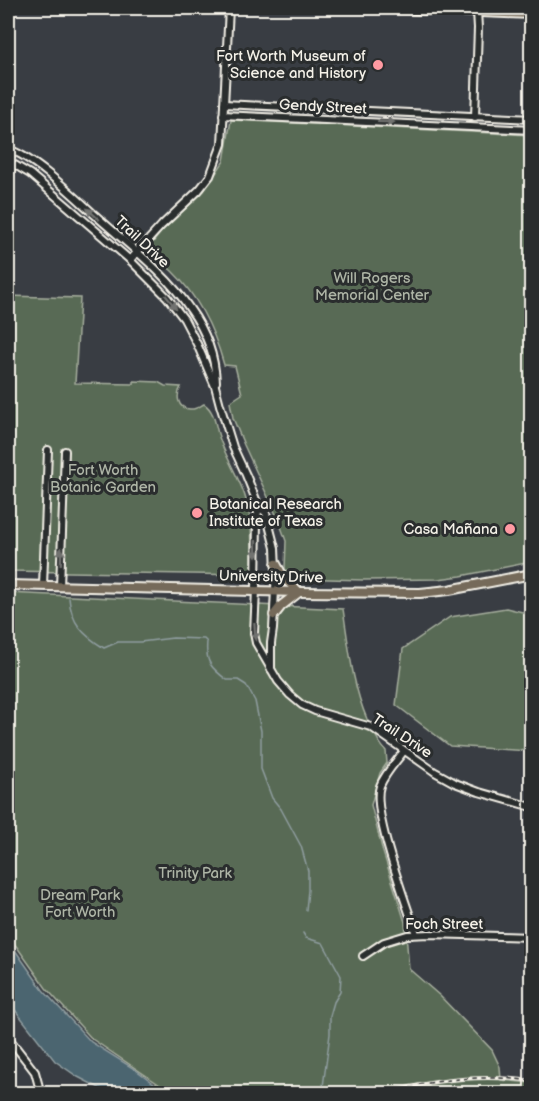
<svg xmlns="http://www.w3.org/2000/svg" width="539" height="1101" font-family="'Balsamiq Sans',sans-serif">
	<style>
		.green { fill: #596b55; stroke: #a6ae9e; stroke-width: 1.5 }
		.water { fill: #4c6570; stroke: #8f9da0; stroke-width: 1.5 }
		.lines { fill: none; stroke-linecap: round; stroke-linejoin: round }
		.stream { stroke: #8f9da0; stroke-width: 1.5 }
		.minor-casing { stroke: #f4f1e8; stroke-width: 10 }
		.major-casing { stroke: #f4f1e8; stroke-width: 12 }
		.minor { stroke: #2a2d2e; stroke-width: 6 }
		.major { stroke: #746a5a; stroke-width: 8 }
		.rail-casing { stroke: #f4f1e8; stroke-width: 4 }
		.rail { stroke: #2a2d2e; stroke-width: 1.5; stroke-dasharray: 4.5; stroke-linecap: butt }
		.oneway { fill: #71726f }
		.poi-dot { fill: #ff9aa2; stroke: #2a2d2e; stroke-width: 2 }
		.labels { text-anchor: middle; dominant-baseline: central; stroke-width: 6; stroke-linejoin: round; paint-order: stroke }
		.poi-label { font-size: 15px; fill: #f4f1e8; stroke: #2a2d2e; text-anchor: end }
		.street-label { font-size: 15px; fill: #f4f1e8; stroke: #2a2d2e }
		.park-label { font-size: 15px; fill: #aeb5a6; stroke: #2a2d2e }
	</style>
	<rect width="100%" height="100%" fill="#393d43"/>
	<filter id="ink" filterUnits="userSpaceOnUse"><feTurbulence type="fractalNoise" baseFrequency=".0167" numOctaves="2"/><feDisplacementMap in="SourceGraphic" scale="12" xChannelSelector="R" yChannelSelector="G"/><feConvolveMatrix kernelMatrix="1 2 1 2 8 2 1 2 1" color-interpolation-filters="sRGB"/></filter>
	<g filter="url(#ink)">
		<g class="green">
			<path d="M231,120L531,135V562L461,576L438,579L364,580L293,578L285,569L286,541L279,521L244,445L233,418L230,402L242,394L235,366L224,365C214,329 199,297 172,271C164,264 155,257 147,250L161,232L204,191L224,161Z"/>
			<path d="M8,296L80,298L75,383L134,384V381L158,382L165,386L181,387C176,395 177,409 190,409C195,410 200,406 204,404C215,411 215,425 219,437C225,455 235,471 242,488C253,515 252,543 252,571L250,575L8,571Z"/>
			<path d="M8,593L343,609C349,647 352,684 367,719C373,731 377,741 386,751L387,763L380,773L371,805L383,852L405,922L409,969L440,996L492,1050L500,1067L501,1080L531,1083V1093H172L92,1039L46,988L17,947L8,937Z"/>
			<path d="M506,608L531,614V751L450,746L396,705L403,649L450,617Z"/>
		</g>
		<path class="water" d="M8,940L43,990L91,1042L136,1070L167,1093H109L78,1077L55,1061L8,1001Z"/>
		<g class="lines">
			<g class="stream">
				<path d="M8,336L10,327"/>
				<path d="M69,598C71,623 83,635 104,648L118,642H140L173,638L204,639L207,642C205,662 211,668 227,680H238L246,685L255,701L261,731V769L272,798L281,809L301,846L308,871V890L306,910"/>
				<path d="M303,933L306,938L323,943L341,976L340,992L334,1002L330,1016V1034L322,1094"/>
			</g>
			<g class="minor-casing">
				<g id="minor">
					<path d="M224,104L532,119"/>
					<path d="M223,115L532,130"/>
					<path d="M475,117L478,28L477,11"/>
					<path d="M8,149C34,157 74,196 95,215C126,243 168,275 190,309C205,330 215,356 216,382"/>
					<path d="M8,161L15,165L30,174L130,260L167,297L184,319L197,344L215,386L220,405L233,447L246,475L259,507L266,513L275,548L276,570L273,629L271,643V669"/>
					<path d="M130,260L162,225L199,190L210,176L222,144L229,8"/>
					<path d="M259,507L257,517L256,590L254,633L256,643L278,681L290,695L302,705L315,711L371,727L435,772L455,783L479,792L532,807"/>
					<path d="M43,586L48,450"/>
					<path d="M60,587L65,451"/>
					<path d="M404,751C396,762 385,773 380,786C371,811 407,905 416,934"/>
					<path d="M363,956L384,942L407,935L429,934L532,937"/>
					<path d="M8,1037L35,1072L41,1094"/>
				</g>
			</g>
			<g class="major-casing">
				<g id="major">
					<path d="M384,8L532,14"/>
					<path d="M276,564L283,577L299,592"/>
					<path d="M8,585L299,592L420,593L449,590L532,574"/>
					<path d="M274,615L281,606L299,592"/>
				</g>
			</g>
			<use href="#minor" class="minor"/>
			<use href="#major" class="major"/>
			<g class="rail-casing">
				<path id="rail" d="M384,1094C433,1079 481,1074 532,1081"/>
			</g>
			<use href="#rail" class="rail"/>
		</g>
		<defs><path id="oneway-solid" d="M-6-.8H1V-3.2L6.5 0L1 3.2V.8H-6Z" transform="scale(1.5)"/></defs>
		<g class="oneway">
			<use href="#oneway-solid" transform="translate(386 122) rotate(2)"/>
			<use href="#oneway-solid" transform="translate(93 214) rotate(-138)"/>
			<use href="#oneway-solid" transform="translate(171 302) rotate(51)"/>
			<use href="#oneway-solid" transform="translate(256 549) rotate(90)"/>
			<use href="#oneway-solid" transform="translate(61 556) rotate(-88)"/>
			<use href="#oneway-solid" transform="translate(255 632) rotate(86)"/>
		</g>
	</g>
	<g class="poi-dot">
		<circle cx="378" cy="65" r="6"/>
		<circle cx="197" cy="513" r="6"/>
		<circle cx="510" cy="529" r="6"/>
	</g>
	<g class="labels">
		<g class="poi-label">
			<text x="366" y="56">Fort Worth Museum of<tspan x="366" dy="17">Science and History</tspan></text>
			<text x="209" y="504" text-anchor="start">Botanical Research<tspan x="209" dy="17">Institute of Texas</tspan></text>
			<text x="498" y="529">Casa Mañana</text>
		</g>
		<g class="street-label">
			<text transform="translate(323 107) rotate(3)">Gendy Street</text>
			<text transform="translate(142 242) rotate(43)">Trail Drive</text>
			<text transform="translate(271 577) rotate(1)">University Drive</text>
			<text transform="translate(402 736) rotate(33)">Trail Drive</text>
			<text x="444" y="924">Foch Street</text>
		</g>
		<g class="park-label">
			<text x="372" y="278">Will Rogers<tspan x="372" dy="17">Memorial Center</tspan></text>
			<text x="103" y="470">Fort Worth<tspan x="103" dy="17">Botanic Garden</tspan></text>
			<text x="195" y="873">Trinity Park</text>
			<text x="80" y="895">Dream Park<tspan x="80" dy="17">Fort Worth</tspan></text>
		</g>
	</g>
	<rect width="539" height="1101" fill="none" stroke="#2a2d2e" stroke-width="30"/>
	<rect x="15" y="15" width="509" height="1071" fill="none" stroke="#f4f1e8" stroke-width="2" filter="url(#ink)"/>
</svg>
